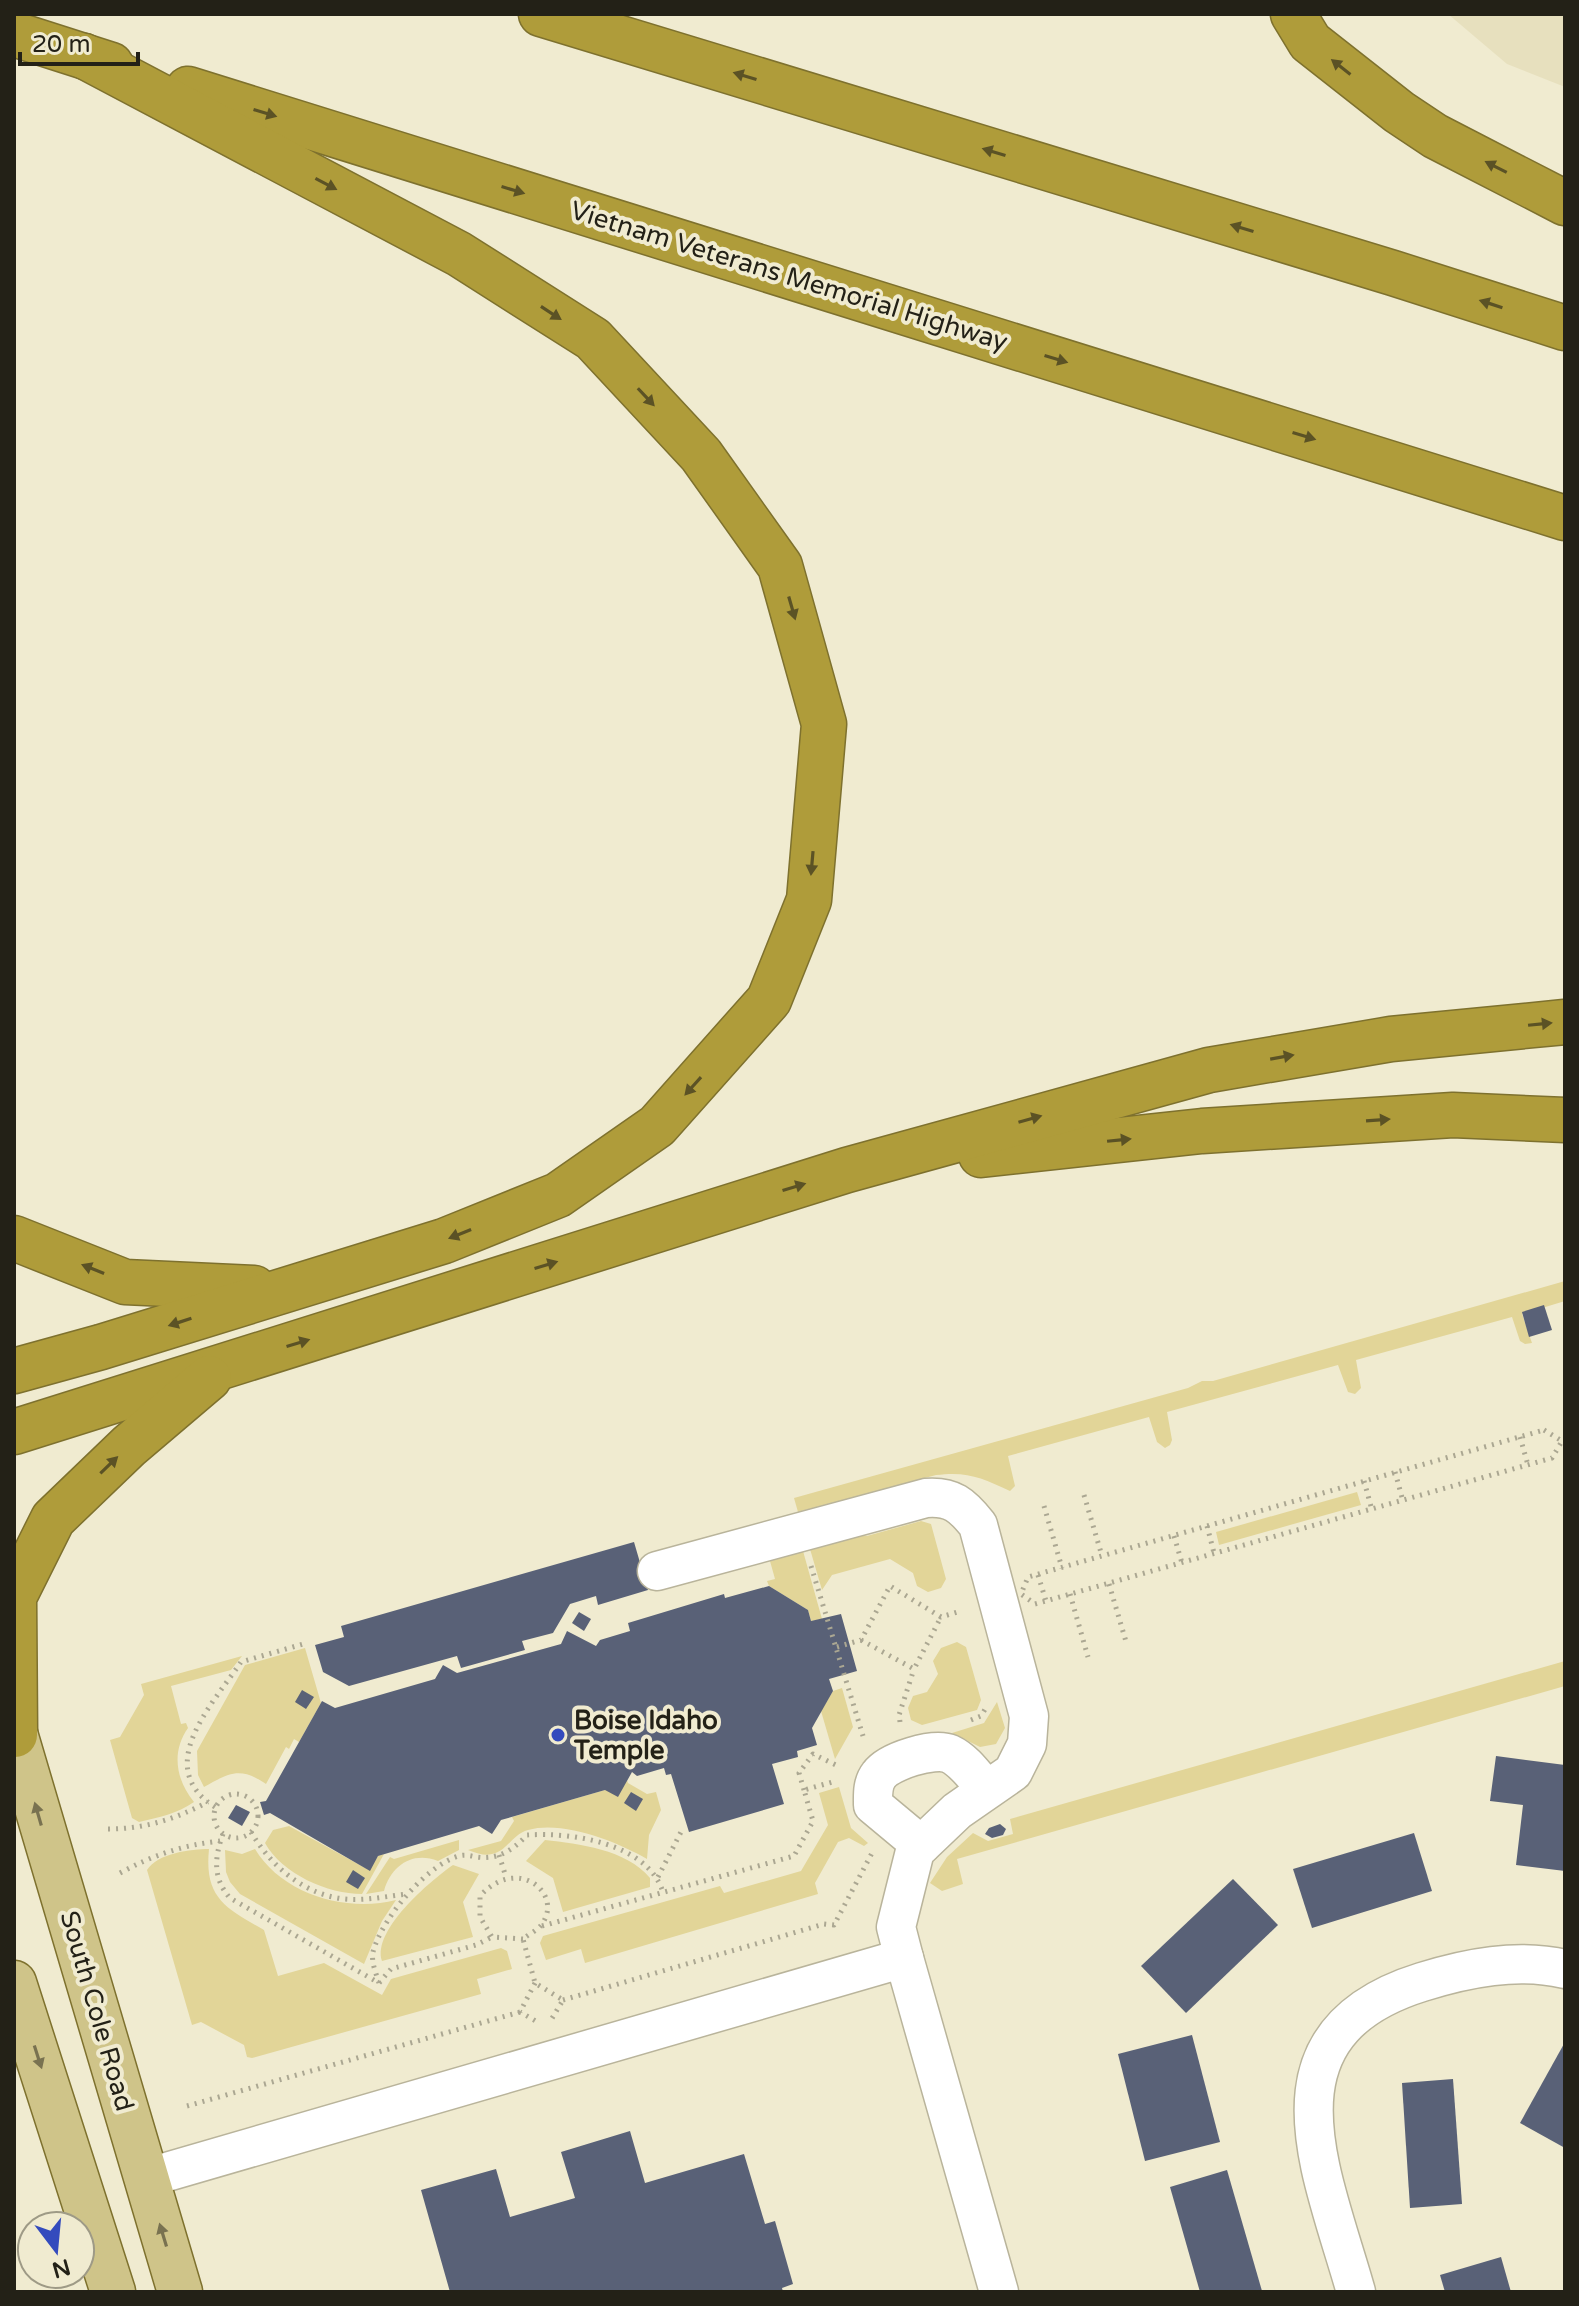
<svg xmlns="http://www.w3.org/2000/svg" width="1579" height="2306" font-family="'Varela Round',sans-serif">
	<style>
		.built { fill: #e7e0be }
		.green { fill: #e2d598 }
		.building { fill: #596177 }
		.lines { fill: none; stroke-linecap: round; stroke-linejoin: round }
		.minor-casing { stroke: #b9b49b; stroke-width: 41 }
		.major-casing { stroke: #7e712e; stroke-width: 47 }
		.highway-casing { stroke: #7e712e; stroke-width: 47 }
		.path { stroke: #aba792; stroke-width: 5; stroke-dasharray: 2 6; stroke-linecap: butt }
		.minor { stroke: #fff; stroke-width: 38 }
		.major { stroke: #cfc489; stroke-width: 44 }
		.highway { stroke: #af9c3a; stroke-width: 44 }
		.oneway { fill: #5b5225 }
		.oneway2 { fill: #797250 }
		.poi-dot { fill: #344bbd; stroke: #f0ebd0; stroke-width: 3 }
		.labels { text-anchor: middle; dominant-baseline: central; stroke-width: 8; stroke-linejoin: round; paint-order: stroke }
		.street-label { font-size: 26px; fill: #232117; stroke: #f0ebd0 }
		.poi-label { font-size: 26px; font-weight: bold; fill: #232117; stroke: #f0ebd0; text-anchor: start }
	</style>
	<rect width="100%" height="100%" fill="#f0ebd0"/>
	<path class="built" d="M1448,14H1565V87L1507,64Z"/>
	<g class="green">
		<path d="M1565,1281V1301L1522,1314L1532,1343L1525,1344L1520,1341L1512,1317L1356,1360L1361,1388L1355,1394L1348,1392L1338,1365L1167,1412L1172,1440L1170,1445L1165,1448L1157,1442L1149,1417L1008,1456L1015,1486L1010,1491C982,1478 968,1471 936,1475L798,1512L794,1498L1188,1388L1202,1381H1213Z"/>
		<path d="M1357,1492L1361,1505L1219,1545L1216,1532Z"/>
		<path d="M921,1521L931,1524L946,1579L941,1588L928,1592L917,1586L913,1573L890,1559L832,1575L822,1590L810,1549L861,1535L867,1536Z"/>
		<path d="M803,1551L822,1619L811,1621L808,1610L769,1586L767,1581L775,1579L770,1561Z"/>
		<path d="M957,1642L966,1647L981,1700L977,1710L922,1725L911,1720L908,1708L913,1696L927,1692L938,1674L933,1661L941,1648Z"/>
		<path d="M305,1648L321,1703L299,1742L294,1739L289,1749L286,1747L266,1784C240,1766 229,1773 204,1787L198,1775L197,1751L245,1665Z"/>
		<path d="M242,1656L231,1670L171,1686L181,1724L186,1723L188,1728C171,1752 176,1780 194,1802C177,1814 159,1817 139,1822L132,1818L110,1740L120,1737L144,1695L141,1684Z"/>
		<path d="M1565,1661V1686L957,1859L963,1884L942,1891L930,1883L947,1857L973,1833L988,1841L1013,1834L1010,1819Z"/>
		<path d="M842,1688L853,1727L835,1759L821,1711L833,1691Z"/>
		<path d="M997,1702L1005,1728L996,1744L980,1747L952,1733L984,1723Z"/>
		<path d="M627,1780L628,1783L647,1794L656,1792L661,1810L649,1835L647,1859C618,1842 563,1820 528,1830C506,1836 505,1866 468,1850L501,1841L514,1821L512,1817L605,1790Z"/>
		<path d="M839,1787L851,1828L868,1843L864,1846L849,1838L838,1842L815,1883L818,1894L585,1963L581,1949L546,1960L540,1943L543,1936L720,1886L724,1893L801,1871L828,1825L819,1793Z"/>
		<path d="M289,1826L369,1870L378,1856L384,1854L362,1894C328,1894 282,1874 265,1843L273,1830Z"/>
		<path d="M459,1840V1850L438,1861C412,1851 391,1866 384,1891L366,1894L390,1857L394,1859Z"/>
		<path d="M545,1840C579,1844 626,1849 650,1878V1887L563,1912L553,1878L526,1861Z"/>
		<path d="M209,1849C204,1898 226,1908 264,1930L278,1976L324,1963L382,1995L391,1979L501,1948L507,1951L512,1969L477,1979L481,1994L252,2058L247,2057L244,2045L201,2022L192,2025L147,1870C158,1853 191,1849 209,1849Z"/>
		<path d="M255,1849C282,1894 346,1913 396,1900L382,1921L364,1964L240,1894L230,1882L226,1872L225,1850L242,1854Z"/>
		<path d="M453,1865L479,1874L463,1902L473,1937L382,1961C372,1930 430,1881 453,1865Z"/>
	</g>
	<g class="building">
		<path d="M1544,1305L1552,1330L1529,1337L1522,1312Z"/>
		<path d="M634,1542L648,1590L598,1605L596,1596L570,1604L553,1633L522,1641L525,1650L461,1668L457,1656L349,1686L323,1672L315,1645L344,1637L341,1626Z"/>
		<path d="M769,1586L808,1610L811,1621L841,1614L857,1671L829,1679L833,1691L812,1728L817,1745L797,1751L798,1757L772,1764L784,1804L689,1832L671,1774L666,1775L664,1768L637,1776L632,1772L618,1797L605,1790L501,1820L492,1834L479,1826L378,1856L370,1871L270,1813L264,1815L260,1802L266,1801L322,1701L335,1708L435,1679L443,1665L457,1673L561,1644L567,1631L596,1646L600,1640L630,1631L628,1623L724,1594L725,1598Z"/>
		<path d="M579,1612L591,1619L584,1631L572,1623Z"/>
		<path d="M302,1690L314,1697L306,1709L295,1702Z"/>
		<path d="M1496,1756L1565,1765V1871L1516,1865L1523,1805L1490,1801Z"/>
		<path d="M631,1792L643,1799L636,1811L624,1803Z"/>
		<path d="M236,1805L250,1812L242,1826L228,1818Z"/>
		<path d="M1000,1824L1006,1829L1003,1835L992,1838L985,1834L989,1828Z"/>
		<path d="M1414,1833L1432,1891L1312,1928L1293,1869Z"/>
		<path d="M353,1870L365,1878L358,1889L346,1882Z"/>
		<path d="M1233,1879L1278,1925L1186,2013L1141,1966Z"/>
		<path d="M1192,2035L1220,2142L1145,2161L1118,2054Z"/>
		<path d="M1565,2042V2148L1520,2123Z"/>
		<path d="M1453,2079L1462,2204L1410,2208L1402,2083Z"/>
		<path d="M630,2131L645,2183L744,2154L765,2224L775,2221L793,2284L782,2288L783,2292H450L421,2190L496,2169L510,2217L575,2198L561,2152Z"/>
		<path d="M1227,2170L1262,2291L1259,2292H1200L1170,2187Z"/>
		<path d="M1501,2257L1511,2292H1445L1440,2275Z"/>
	</g>
	<g class="lines">
		<g class="minor-casing">
			<g id="minor">
				<path d="M657,1571L926,1498C952,1496 962,1505 978,1525L1029,1716L1027,1744L1013,1772L957,1811L915,1851L896,1927L904,1958"/>
				<path d="M921,1845L873,1805C873,1795 872,1784 879,1775C889,1761 934,1747 950,1754C965,1761 976,1778 986,1789"/>
				<path d="M146,2178L904,1958L999,2292"/>
				<path d="M1356,2292C1322,2171 1255,2034 1422,1982C1467,1968 1517,1958 1565,1969"/>
			</g>
		</g>
		<g class="major-casing">
			<g id="major">
				<path d="M14,1730L180,2292"/>
				<path d="M14,1983L113,2292"/>
			</g>
		</g>
		<g class="highway-casing">
			<g id="highway">
				<path d="M541,14L1393,273L1565,328"/>
				<path d="M1293,14L1310,42L1399,112L1435,136L1565,203"/>
				<path d="M14,34L111,65"/>
				<path d="M188,89L1565,518"/>
				<path d="M981,1155L1202,1131L1453,1115L1565,1120"/>
				<path d="M14,1238L125,1282L254,1288"/>
				<path d="M14,1371L101,1347L444,1241L558,1195L657,1126L769,1000L809,900L824,724L780,566L701,455L593,339L459,254L84,56"/>
				<path d="M14,1432L847,1170L1209,1070L1391,1039L1565,1022"/>
				<path d="M15,1735L14,1597L53,1519L129,1446L209,1378"/>
			</g>
		</g>
		<g class="path">
			<path d="M1544,1430L1562,1441L1552,1458L1035,1604L1021,1594L1028,1577Z"/>
			<path d="M1520,1437L1528,1465"/>
			<path d="M1395,1472L1403,1501"/>
			<path d="M1364,1481L1372,1510"/>
			<path d="M1084,1495L1102,1556"/>
			<path d="M1044,1506L1062,1568"/>
			<path d="M1207,1526L1214,1553"/>
			<path d="M1174,1536L1182,1563"/>
			<path d="M811,1566L863,1736"/>
			<path d="M1038,1575L1046,1601"/>
			<path d="M1109,1584L1127,1645"/>
			<path d="M1070,1594L1088,1657"/>
			<path d="M861,1640L914,1669L941,1617"/>
			<path d="M837,1647L861,1640L890,1586L941,1617L961,1611"/>
			<path d="M971,1720L981,1716L987,1706"/>
			<path d="M900,1722L899,1715L914,1669"/>
			<path d="M804,1790L799,1773L813,1754L840,1767"/>
			<circle cx="236" cy="1816" r="22"/>
			<path d="M215,1807C152,1767 212,1705 241,1662L303,1644"/>
			<path d="M108,1829C145,1829 175,1819 208,1802"/>
			<path d="M251,1832C271,1866 304,1895 345,1899C366,1901 387,1896 408,1894"/>
			<path d="M223,1834C214,1858 213,1879 230,1898L379,1983L391,1969L476,1945L492,1937"/>
			<path d="M499,1855L506,1877"/>
			<path d="M120,1873C153,1855 183,1845 220,1841"/>
			<path d="M658,1877L683,1828"/>
			<path d="M542,1926L794,1856L813,1821L804,1790L836,1781"/>
			<path d="M523,1939L492,1937L480,1917V1896C517,1855 564,1893 542,1924C538,1930 529,1934 523,1939L535,1983L563,2000L551,2020"/>
			<path d="M379,1983C376,1973 371,1962 373,1952C381,1920 426,1865 459,1856C465,1854 471,1856 477,1857C498,1860 513,1850 527,1835C572,1832 647,1843 663,1892"/>
			<path d="M535,1983L520,2012L539,2023"/>
			<path d="M563,2000L824,1924L834,1925L872,1853"/>
			<path d="M187,2106L520,2012"/>
		</g>
		<use href="#minor" class="minor"/>
		<use href="#major" class="major"/>
		<use href="#highway" class="highway"/>
	</g>
	<defs><path id="oneway-solid" d="M-6-.8H1V-3.2L6.5 0L1 3.2V.8H-6Z" transform="scale(2)"/></defs>
	<g class="oneway">
		<use href="#oneway-solid" transform="translate(1341 67) rotate(-142)"/>
		<use href="#oneway-solid" transform="translate(745 76) rotate(-163)"/>
		<use href="#oneway-solid" transform="translate(265 113) rotate(17)"/>
		<use href="#oneway-solid" transform="translate(994 152) rotate(-163)"/>
		<use href="#oneway-solid" transform="translate(1496 167) rotate(-153)"/>
		<use href="#oneway-solid" transform="translate(326 184) rotate(28)"/>
		<use href="#oneway-solid" transform="translate(513 190) rotate(17)"/>
		<use href="#oneway-solid" transform="translate(1242 228) rotate(-163)"/>
		<use href="#oneway-solid" transform="translate(1491 304) rotate(-162)"/>
		<use href="#oneway-solid" transform="translate(551 313) rotate(33)"/>
		<use href="#oneway-solid" transform="translate(1056 359) rotate(17)"/>
		<use href="#oneway-solid" transform="translate(646 397) rotate(47)"/>
		<use href="#oneway-solid" transform="translate(1304 436) rotate(17)"/>
		<use href="#oneway-solid" transform="translate(792 608) rotate(74)"/>
		<use href="#oneway-solid" transform="translate(812 863) rotate(95)"/>
		<use href="#oneway-solid" transform="translate(1540 1024) rotate(-6)"/>
		<use href="#oneway-solid" transform="translate(1282 1057) rotate(-10)"/>
		<use href="#oneway-solid" transform="translate(693 1086) rotate(132)"/>
		<use href="#oneway-solid" transform="translate(1030 1119) rotate(-16)"/>
		<use href="#oneway-solid" transform="translate(1378 1120) rotate(-4)"/>
		<use href="#oneway-solid" transform="translate(1119 1140) rotate(-6)"/>
		<use href="#oneway-solid" transform="translate(794 1187) rotate(-17)"/>
		<use href="#oneway-solid" transform="translate(460 1234) rotate(158)"/>
		<use href="#oneway-solid" transform="translate(546 1265) rotate(-17)"/>
		<use href="#oneway-solid" transform="translate(93 1269) rotate(-158)"/>
		<use href="#oneway-solid" transform="translate(180 1322) rotate(162)"/>
		<use href="#oneway-solid" transform="translate(298 1343) rotate(-17)"/>
		<use href="#oneway-solid" transform="translate(109 1465) rotate(-44)"/>
	</g>
	<g class="oneway2">
		<use href="#oneway-solid" transform="translate(38 1814) rotate(-106)"/>
		<use href="#oneway-solid" transform="translate(38 2057) rotate(72)"/>
		<use href="#oneway-solid" transform="translate(163 2235) rotate(-107)"/>
	</g>
	<circle class="poi-dot" cx="558" cy="1735" r="8"/>
	<g class="labels">
		<g class="street-label">
			<text transform="translate(789 276) rotate(17)">Vietnam Veterans Memorial Highway</text>
			<text transform="translate(97 2011) rotate(74)">South Cole Road</text>
		</g>
		<g class="poi-label">
			<text x="574" y="1720">Boise Idaho<tspan x="574" dy="30">Temple</tspan></text>
		</g>
	</g>
	<rect width="1579" height="2306" fill="none" stroke="#232117" stroke-width="32"/>
	<g transform="translate(56 2250) rotate(164)"><circle r="38" fill="#f0ebd0" stroke="#9e9a86" stroke-width="2"/>
	<path d="M0-6L14 30L0 20L-14 30Z" fill="#344bbd"/>
	<text y="-12" font-size="22" font-weight="bold" text-anchor="middle" fill="#232117">N</text>
	</g>
	<path d="M20 52v12h118v-12" fill="none" stroke="#232117" stroke-width="4"/>
	<text x="32" y="52" font-size="24" fill="#232117" stroke="#f0ebd0" stroke-width="6" paint-order="stroke">20 m</text>
</svg>
